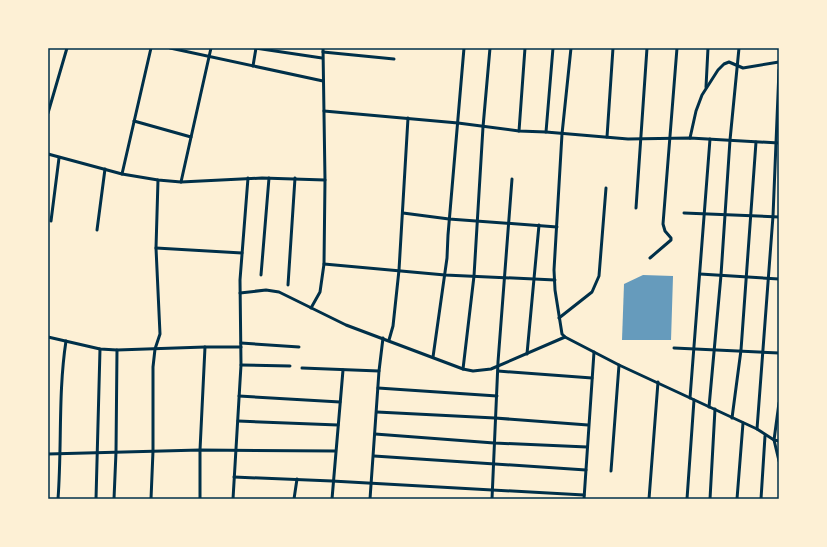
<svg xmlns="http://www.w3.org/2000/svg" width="827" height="547" font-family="Lato,sans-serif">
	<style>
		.water { fill: #669bbc }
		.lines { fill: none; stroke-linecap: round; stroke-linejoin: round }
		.minor { stroke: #003049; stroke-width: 3 }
		.neatline { fill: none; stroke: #003049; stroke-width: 1.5 }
	</style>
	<rect width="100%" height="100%" fill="#fdf0d5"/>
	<path class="water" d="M643,275L673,276L671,340H622L624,284Z"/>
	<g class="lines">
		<g class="minor">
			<path d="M170,48L323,81"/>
			<path d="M255,48L322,58"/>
			<path d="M571,48L562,134L554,270L555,290L562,334L565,337L619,365L757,429L774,440L779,441"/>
			<path d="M323,52L394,59"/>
			<path d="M253,66L256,48"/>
			<path d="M706,87L708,48"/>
			<path d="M324,111L458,123L519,131L546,132L628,139L690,138L779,143"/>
			<path d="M48,113L67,48"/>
			<path d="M134,121L191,137"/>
			<path d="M519,131L525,48"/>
			<path d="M546,132L553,48"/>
			<path d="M607,137L613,48"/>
			<path d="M690,138L696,111L702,95L718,70L724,64L729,62L743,68L779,62"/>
			<path d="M48,154L122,174L158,180L181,182L262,178L325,180"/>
			<path d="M122,174L151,48"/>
			<path d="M181,182L211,48"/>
			<path d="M636,208L647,48"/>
			<path d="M403,213L449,219L557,227"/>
			<path d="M684,213L779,217"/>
			<path d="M51,221L59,158"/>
			<path d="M97,230L105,169"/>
			<path d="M156,248L242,253"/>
			<path d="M650,258L671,240V238L665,231L663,224L677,48"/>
			<path d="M324,264L445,275L555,280"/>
			<path d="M700,274L779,279"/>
			<path d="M261,275L269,178"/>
			<path d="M288,285L295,178"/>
			<path d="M240,293L266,290L279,292L346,325L463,369L473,371L491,369L565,337"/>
			<path d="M311,308L320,292L324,264L325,180L323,48"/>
			<path d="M559,318L592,292L599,276L606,188"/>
			<path d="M48,337L100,349L117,350L205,347H241"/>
			<path d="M389,340L393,326L399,270L408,118"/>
			<path d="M241,343L299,347"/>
			<path d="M674,348L779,353"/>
			<path d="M527,354L539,225"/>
			<path d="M433,357L447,258L448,235L464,48"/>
			<path d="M241,365L290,366"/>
			<path d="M302,368L379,371"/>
			<path d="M463,369L474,276L483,127L490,48"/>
			<path d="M498,371L592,378"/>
			<path d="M378,388L497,396"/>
			<path d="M239,396L340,402"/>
			<path d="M690,398L710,139"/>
			<path d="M779,403L774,440L779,461"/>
			<path d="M709,407L721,275L730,140L739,48"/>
			<path d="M377,412L495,418L588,425"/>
			<path d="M732,418L741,350L756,142"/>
			<path d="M238,421L338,425"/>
			<path d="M757,429L773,216L779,70"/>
			<path d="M375,434L494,443L587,447"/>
			<path d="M48,454L200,450L335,451"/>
			<path d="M374,456L586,470"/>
			<path d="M611,471L619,365"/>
			<path d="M234,477L332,481L584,495"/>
			<path d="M58,499C62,446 58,393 66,341"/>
			<path d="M96,499L100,349"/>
			<path d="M114,499L116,452L117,350"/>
			<path d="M151,499L153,451V367L155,349L160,334L156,248L158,180"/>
			<path d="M200,499V450L205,347"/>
			<path d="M233,499L241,365L240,280L248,178"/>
			<path d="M294,499L297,479"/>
			<path d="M332,499L343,370"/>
			<path d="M370,499L379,371L383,338"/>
			<path d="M492,499L498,362L512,179"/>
			<path d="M584,499L594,352"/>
			<path d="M649,499L658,382"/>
			<path d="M687,499L694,400"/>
			<path d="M710,499L715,409"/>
			<path d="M737,499L743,423"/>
			<path d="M761,499L765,436"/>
		</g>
	</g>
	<rect width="827" height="547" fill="none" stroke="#fdf0d5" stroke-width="98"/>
	<rect x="49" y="49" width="729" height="449" class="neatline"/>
</svg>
